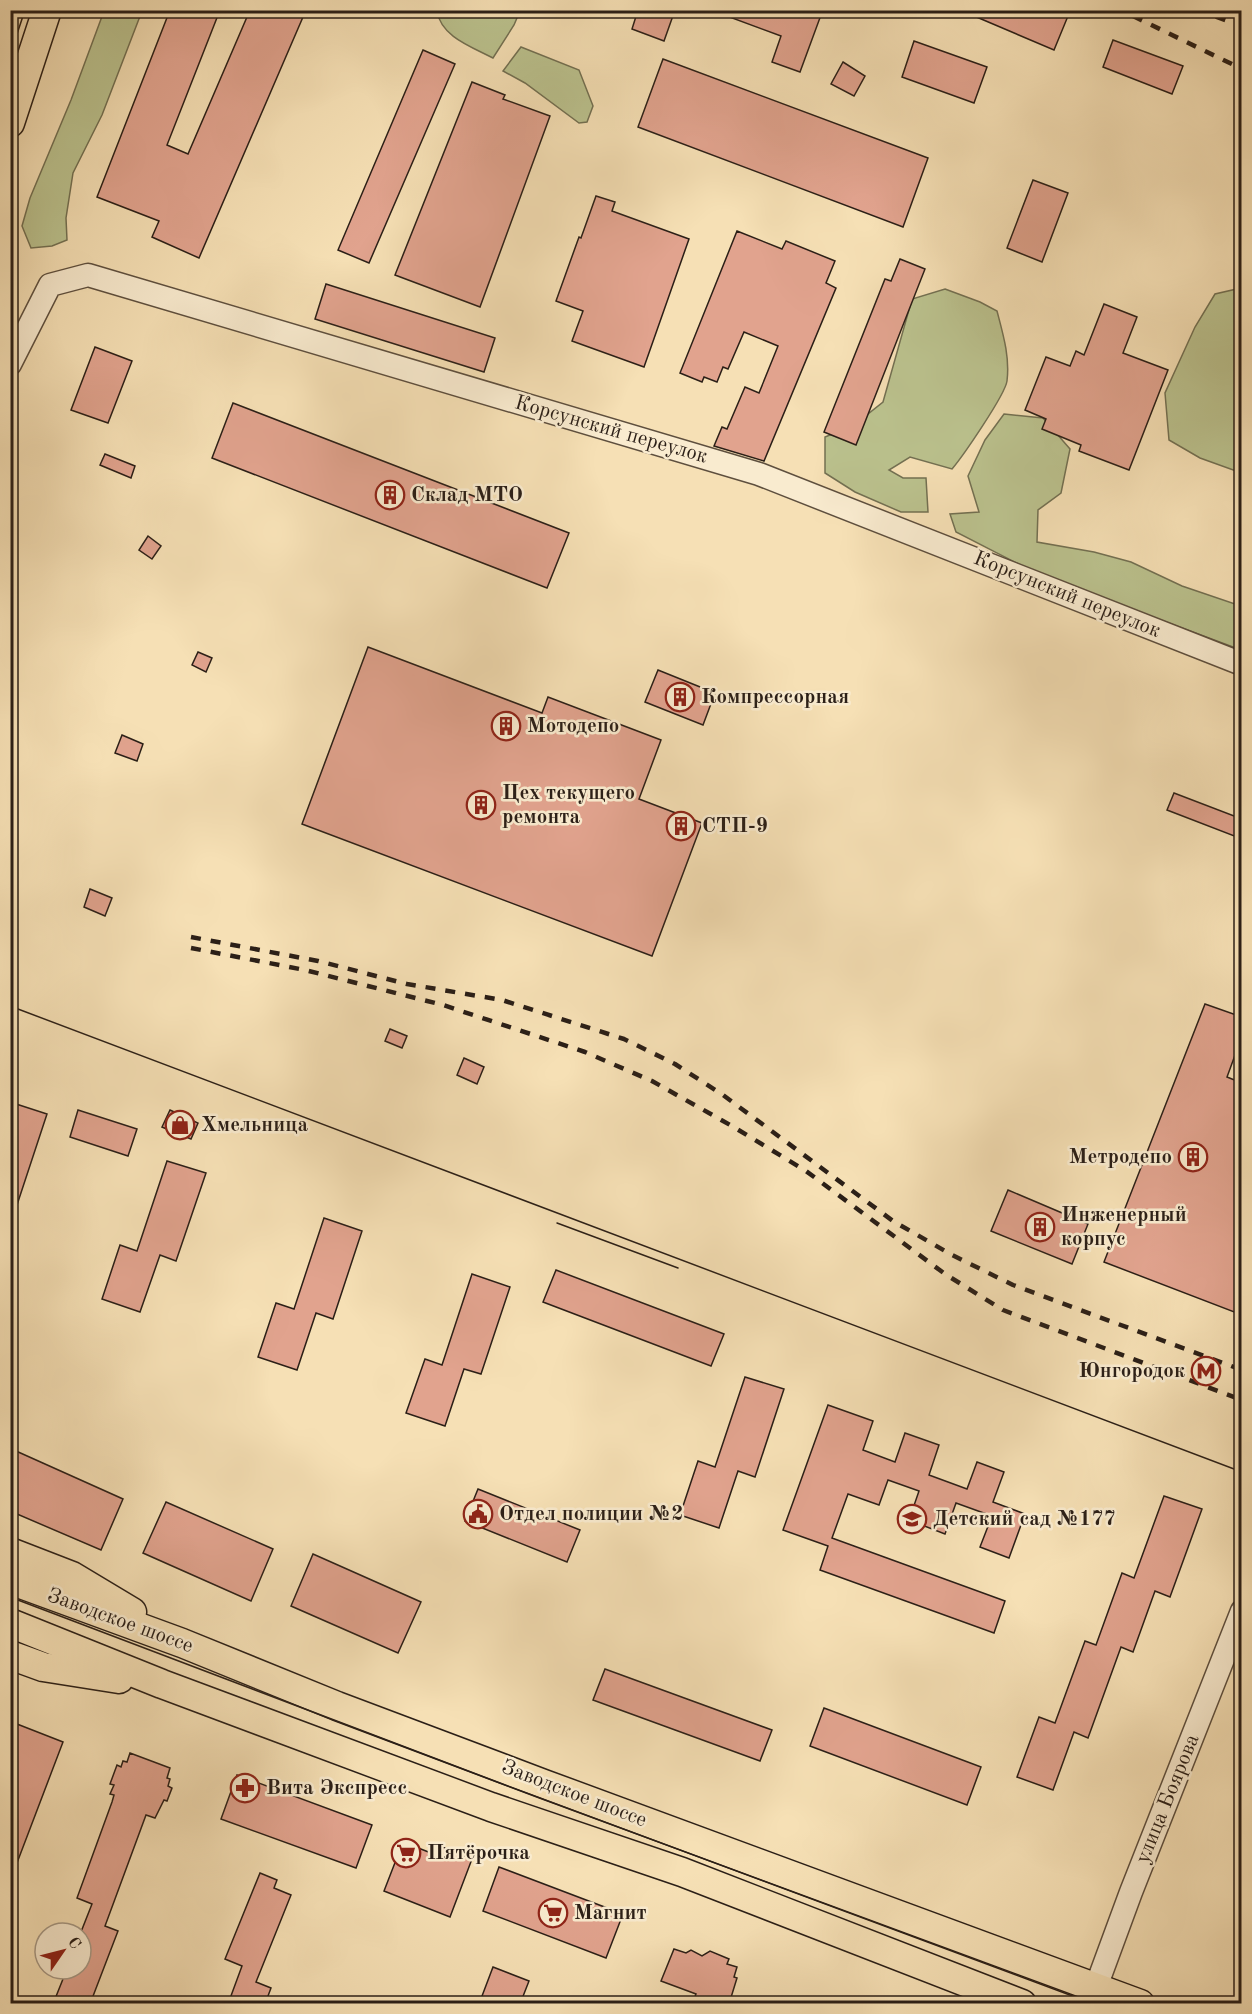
<svg xmlns="http://www.w3.org/2000/svg" width="1252" height="2014" font-family="'Old Standard TT',serif">
	<style>
		.green { fill: #bbc28e; stroke: #737052; stroke-width: 1.5 }
		.building { fill: #e1a38e; stroke: #2b1f17; stroke-width: 1.5 }
		.lines { fill: none; stroke-linecap: round; stroke-linejoin: round }
		.minor-casing { stroke: #5e4f3e; stroke-width: 25 }
		.major-casing { stroke: #2b1f17; stroke-width: 31 }
		.minor { stroke: #f9ebcf; stroke-width: 22 }
		.major { stroke: #f6e0b5; stroke-width: 28 }
		.tram { stroke: #2b1f17; stroke-width: 1.5 }
		.rail { stroke: #2b1f17; stroke-width: 4.5; stroke-dasharray: 10 10; stroke-linecap: butt }
		.labels { text-anchor: middle; dominant-baseline: central; stroke-width: 5; stroke-linejoin: round; paint-order: stroke }
		.street-label { font-size: 21px; fill: #2b1f17; stroke: #f9ebcf }
		.poi-label { font-size: 21px; font-weight: bold; fill: #2b1f17; stroke: #f9ebcf; text-anchor: start }
	</style>
	<rect width="100%" height="100%" fill="#f6e0b5"/>
	<filter id="stains"><feTurbulence type="fractalNoise" baseFrequency=".00333" numOctaves="4"/><feColorMatrix values="0 0 0 0 .2 0 0 0 0 .09 0 0 0 0 .02 0 0 0 .5 -.17"/></filter>
	<radialGradient id="worn" r=".72"><stop offset=".6" stop-color="#630" stop-opacity="0"/><stop offset="1" stop-color="#630" stop-opacity=".3"/></radialGradient>
	<g class="green">
		<path d="M104,11H142L102,115L73,173L66,218L67,240L52,246L31,248L22,226L30,198L71,100Z"/>
		<path d="M437,11V10L520,11L514,25L493,58C472,47 441,37 437,11Z"/>
		<path d="M521,47L579,70L593,106L587,122L579,123L525,83L503,71Z"/>
		<path d="M1241,288L1242,470L1236,471L1200,458L1169,440L1165,393L1195,327L1215,294Z"/>
		<path d="M945,289L980,302L997,311C1003,334 1010,357 1007,381C1005,395 963,456 952,469L910,457L889,470L903,478H926L928,512H901L855,492L825,473V437L854,425L883,402L912,299Z"/>
		<path d="M1004,414L1043,418L1070,449L1061,493L1038,510L1037,542L1094,552L1131,562L1182,586L1241,606V650L1040,575L956,532L950,514L979,512L968,476L985,440Z"/>
	</g>
	<g class="building">
		<path d="M170,10H220L167,145L188,154L250,10H306L199,258L152,237L159,221L97,197Z"/>
		<path d="M638,10H675L664,41L632,29Z"/>
		<path d="M716,10H810L821,15L800,72L772,62L781,36L716,12Z"/>
		<path d="M960,10H1054L1068,16L1054,50Z"/>
		<path d="M1113,40L1183,66L1172,94L1103,67Z"/>
		<path d="M914,41L987,67L974,103L902,77Z"/>
		<path d="M423,50L455,64L369,263L338,250Z"/>
		<path d="M663,59L928,158L903,227L638,127Z"/>
		<path d="M843,62L865,76L854,96L831,84Z"/>
		<path d="M472,82L505,95L503,99L550,116L480,307L395,275Z"/>
		<path d="M1033,180L1068,193L1042,262L1007,248Z"/>
		<path d="M596,196L615,202L612,211L689,239L644,367L572,341L583,311L556,301L579,237L581,238Z"/>
		<path d="M737,231L782,249L786,241L835,261L826,283L836,288L764,461L714,446L722,427L727,429L745,387L759,393L778,346L744,332L728,369L723,367L717,382L704,377L702,382L680,373Z"/>
		<path d="M900,259L925,269L856,445L824,432L885,279L891,281Z"/>
		<path d="M326,284L495,338L484,372L315,319Z"/>
		<path d="M1104,304L1137,317L1123,353L1168,370L1129,470L1079,451L1081,445L1042,429L1046,419L1025,410L1046,357L1070,366L1076,351L1084,355Z"/>
		<path d="M95,347L132,361L108,423L71,410Z"/>
		<path d="M233,403L569,533L547,588L212,458Z"/>
		<path d="M105,454L135,466L131,478L100,465Z"/>
		<path d="M148,536L161,546L152,559L139,550Z"/>
		<path d="M368,647L542,713L548,697L661,740L639,799L702,823L652,956L302,824Z"/>
		<path d="M198,652L212,658L206,672L192,665Z"/>
		<path d="M658,670L715,693L703,725L645,702Z"/>
		<path d="M122,735L143,744L137,761L115,753Z"/>
		<path d="M1174,793L1242,819V839L1167,810Z"/>
		<path d="M90,889L112,898L105,916L84,907Z"/>
		<path d="M1205,1004L1242,1017V1036L1227,1077L1242,1083V1315L1104,1262Z"/>
		<path d="M390,1029L407,1036L402,1048L385,1041Z"/>
		<path d="M464,1058L484,1067L477,1084L457,1075Z"/>
		<path d="M10,1102L47,1114L13,1217L10,1216Z"/>
		<path d="M78,1110L137,1129L128,1156L70,1137Z"/>
		<path d="M170,1110L198,1123L191,1139L162,1127Z"/>
		<path d="M167,1161L206,1173L176,1261L160,1255L140,1312L102,1299L120,1245L137,1251Z"/>
		<path d="M1008,1190L1088,1224L1072,1264L991,1231Z"/>
		<path d="M324,1218L362,1231L333,1319L316,1313L297,1370L258,1357L276,1303L294,1309Z"/>
		<path d="M556,1270L724,1334L711,1366L543,1302Z"/>
		<path d="M472,1274L510,1287L481,1374L464,1369L445,1426L406,1413L425,1359L442,1365Z"/>
		<path d="M745,1377L784,1389L755,1477L738,1471L719,1528L680,1515L698,1461L715,1467Z"/>
		<path d="M828,1405L873,1421L863,1450L895,1462L905,1433L939,1445L929,1475L967,1489L977,1462L1004,1472L993,1502L1025,1514L1009,1558L980,1547L992,1516L956,1503L945,1534L909,1520L919,1491L888,1480L879,1505L848,1494L832,1538L1005,1601L994,1633L820,1570L828,1546L783,1530Z"/>
		<path d="M16,1451L123,1499L101,1550L10,1511V1463Z"/>
		<path d="M478,1489L580,1530L567,1562L465,1521Z"/>
		<path d="M1164,1496L1202,1509L1170,1597L1155,1591L1133,1652L1121,1647L1088,1738L1074,1732L1053,1790L1017,1777L1039,1717L1055,1723L1085,1641L1096,1645L1122,1573L1134,1578Z"/>
		<path d="M166,1502L273,1549L251,1601L143,1553Z"/>
		<path d="M313,1554L421,1602L398,1653L291,1606Z"/>
		<path d="M605,1669L772,1730L760,1761L593,1700Z"/>
		<path d="M824,1708L981,1767L967,1805L810,1746Z"/>
		<path d="M17,1724L63,1742L12,1876L10,1766L14,1756L10,1754V1741Z"/>
		<path d="M130,1753L170,1768L167,1778L170,1779L168,1786L172,1788L167,1801L164,1800L155,1818L146,1815L105,1926L118,1931L90,2004H53L67,1969H81V1932L92,1904L77,1898L112,1802L114,1795L110,1794L114,1785L110,1784L117,1765L121,1767L123,1761L127,1762Z"/>
		<path d="M237,1775L372,1825L356,1868L221,1819Z"/>
		<path d="M403,1842L431,1853L435,1844L472,1859L450,1917L384,1891Z"/>
		<path d="M499,1867L623,1914L606,1958L483,1911Z"/>
		<path d="M260,1873L277,1880L274,1888L291,1895L256,1982L271,1988L265,2004H228L242,1966L225,1959Z"/>
		<path d="M674,1949L686,1953L691,1950L702,1956L710,1951L729,1959L727,1964L737,1967L734,1977L737,1978L729,2004H696L698,2000L694,1999L696,1994L661,1981Z"/>
		<path d="M493,1967L529,1981L520,2004H479Z"/>
	</g>
	<g class="lines">
		<g class="minor-casing">
			<g id="minor">
				<path d="M10,364L50,285L88,275L759,474L1242,664"/>
				<path d="M1096,1987L1131,1892L1242,1611"/>
			</g>
		</g>
		<g class="major-casing">
			<g id="major">
				<path d="M10,123L47,10"/>
				<path d="M10,1552L72,1576L132,1612"/>
				<path d="M10,1580L182,1643L337,1706L544,1784L1140,2004"/>
				<path d="M10,1623L162,1684L491,1807L682,1872L1022,2004"/>
				<path d="M10,1655L43,1667L119,1679"/>
			</g>
		</g>
		<use href="#minor" class="minor"/>
		<use href="#major" class="major"/>
		<g class="tram">
			<path d="M10,14L12,10"/>
			<path d="M10,55L25,10"/>
			<path d="M10,1006L1242,1472"/>
			<path d="M557,1223L678,1268"/>
			<path d="M10,1597L500,1783L1094,2004"/>
		</g>
		<g class="rail">
			<path d="M1197,10L1242,26"/>
			<path d="M1133,16L1242,69"/>
			<path d="M191,937L318,961L407,984L502,1000L624,1039L675,1064L723,1095L893,1221L952,1255L1013,1285L1242,1370"/>
			<path d="M191,948L305,970L443,1005L585,1052L652,1081L732,1126L806,1171L945,1274L1003,1310L1242,1400"/>
		</g>
	</g>
	<defs>
		<g id="building-ring" transform="scale(1.5)"><circle r="9.5" fill="#f9ebcf" stroke="#8f2418" stroke-width="1.5"/><path d="M-4-6H4V6H1V3H-1V6H-4ZM-2.5-4.3h1.7v1.8h-1.7ZM.8-4.3h1.7v1.8H.8ZM-2.5-1h1.7V.8h-1.7ZM.8-1h1.7V.8H.8Z" fill="#8f2418"/></g>
		<g id="shop-ring" transform="scale(1.5)"><circle r="9.5" fill="#f9ebcf" stroke="#8f2418" stroke-width="1.5"/><path d="M-5-2.5h2.3a2.7 3.5 0 0 1 5.4 0H5L5.5 6h-11ZM-1.5-2.5h3a1.5 2.3 0 0 0-3 0Z" fill="#8f2418"/></g>
		<g id="metro-ring" transform="scale(1.5)"><circle r="9.5" fill="#f9ebcf" stroke="#8f2418" stroke-width="1.5"/><path d="M-5.5 5V-5H-3L0 0L3-5H5.5V5H3V-.5L0 4L-3-.5V5Z" fill="#8f2418"/></g>
		<g id="civic-ring" transform="scale(1.5)"><circle r="9.5" fill="#f9ebcf" stroke="#8f2418" stroke-width="1.5"/><path d="M-.6-6.5H3V-4.5H.6V-3L4-1V1h2V6H-6V1h2V-1L-.6-3ZM-1.2 2.5V6h2.4V2.5Z" fill="#8f2418"/></g>
		<g id="school-ring" transform="scale(1.5)"><circle r="9.5" fill="#f9ebcf" stroke="#8f2418" stroke-width="1.5"/><path d="M0-5L7-2L0 1L-7-2ZM-4 1L0 2.5L4 1V4Q0 6-4 4Z" fill="#8f2418"/></g>
		<g id="pharmacy-ring" transform="scale(1.5)"><circle r="9.5" fill="#f9ebcf" stroke="#8f2418" stroke-width="1.5"/><path d="M-2-6h4v4h4v4h-4v4h-4v-4h-4v-4h4Z" fill="#8f2418"/></g>
		<g id="supermarket-ring" transform="scale(1.5)"><circle r="9.5" fill="#f9ebcf" stroke="#8f2418" stroke-width="1.5"/><path d="M-6-5.5h2.5l.6 2H6L4.5 2H-2.5L-4.4-4H-6ZM-1.5 3.2a1.3 1.3 0 1 0 .1 0ZM3 3.2a1.3 1.3 0 1 0 .1 0Z" fill="#8f2418"/></g>
	</defs>
	<g fill-rule="evenodd">
		<use href="#building-ring" x="390" y="495"/>
		<use href="#building-ring" x="680" y="697"/>
		<use href="#building-ring" x="506" y="726"/>
		<use href="#building-ring" x="481" y="805"/>
		<use href="#building-ring" x="681" y="826"/>
		<use href="#shop-ring" x="180" y="1125"/>
		<use href="#building-ring" x="1193" y="1157"/>
		<use href="#building-ring" x="1040" y="1227"/>
		<use href="#metro-ring" x="1206" y="1371"/>
		<use href="#civic-ring" x="478" y="1514"/>
		<use href="#school-ring" x="912" y="1519"/>
		<use href="#pharmacy-ring" x="245" y="1788"/>
		<use href="#supermarket-ring" x="406" y="1853"/>
		<use href="#supermarket-ring" x="553" y="1913"/>
	</g>
	<g class="labels">
		<g class="street-label">
			<text transform="translate(611 430) rotate(16)">Корсунский переулок</text>
			<text transform="translate(1067 595) rotate(22)">Корсунский переулок</text>
			<text transform="translate(120 1621) rotate(20)">Заводское шоссе</text>
			<text transform="translate(574 1794) rotate(21)">Заводское шоссе</text>
			<text transform="translate(1168 1799) rotate(-68)">улица Боярова</text>
		</g>
		<g class="poi-label">
			<text x="411" y="495">Склад МТО</text>
			<text x="701" y="697">Компрессорная</text>
			<text x="527" y="726">Мотодепо</text>
			<text x="502" y="793">Цех текущего<tspan x="502" dy="24">ремонта</tspan></text>
			<text x="702" y="826">СТП-9</text>
			<text x="201" y="1125">Хмельница</text>
			<text x="1172" y="1157" text-anchor="end">Метродепо</text>
			<text x="1061" y="1215">Инженерный<tspan x="1061" dy="24">корпус</tspan></text>
			<text x="1185" y="1371" text-anchor="end">Юнгородок</text>
			<text x="499" y="1514">Отдел полиции №2</text>
			<text x="933" y="1519">Детский сад №177</text>
			<text x="266" y="1788">Вита Экспресс</text>
			<text x="427" y="1853">Пятёрочка</text>
			<text x="574" y="1913">Магнит</text>
		</g>
	</g>
	<rect width="1252" height="2014" fill="none" stroke="#f6e0b5" stroke-width="36"/>
	<rect x="12" y="12" width="1228" height="1990" fill="none" stroke="#2b1f17" stroke-width="3"/>
	<rect x="18" y="18" width="1216" height="1978" fill="none" stroke="#2b1f17" stroke-width="1.5"/>
	<g transform="translate(63 1951) rotate(55)"><circle r="28" fill="#f9ebcf" stroke="#a79985" stroke-width="1.5"/>
	<path d="M0-4.5L10 22L0 15L-10 22Z" fill="#8f2418"/>
	<text y="-9" font-size="16" font-weight="bold" text-anchor="middle" fill="#2b1f17">С</text>
	</g>
	<rect width="100%" height="100%" filter="url(#stains)"/>
	<rect width="100%" height="100%" fill="url(#worn)"/>
</svg>
